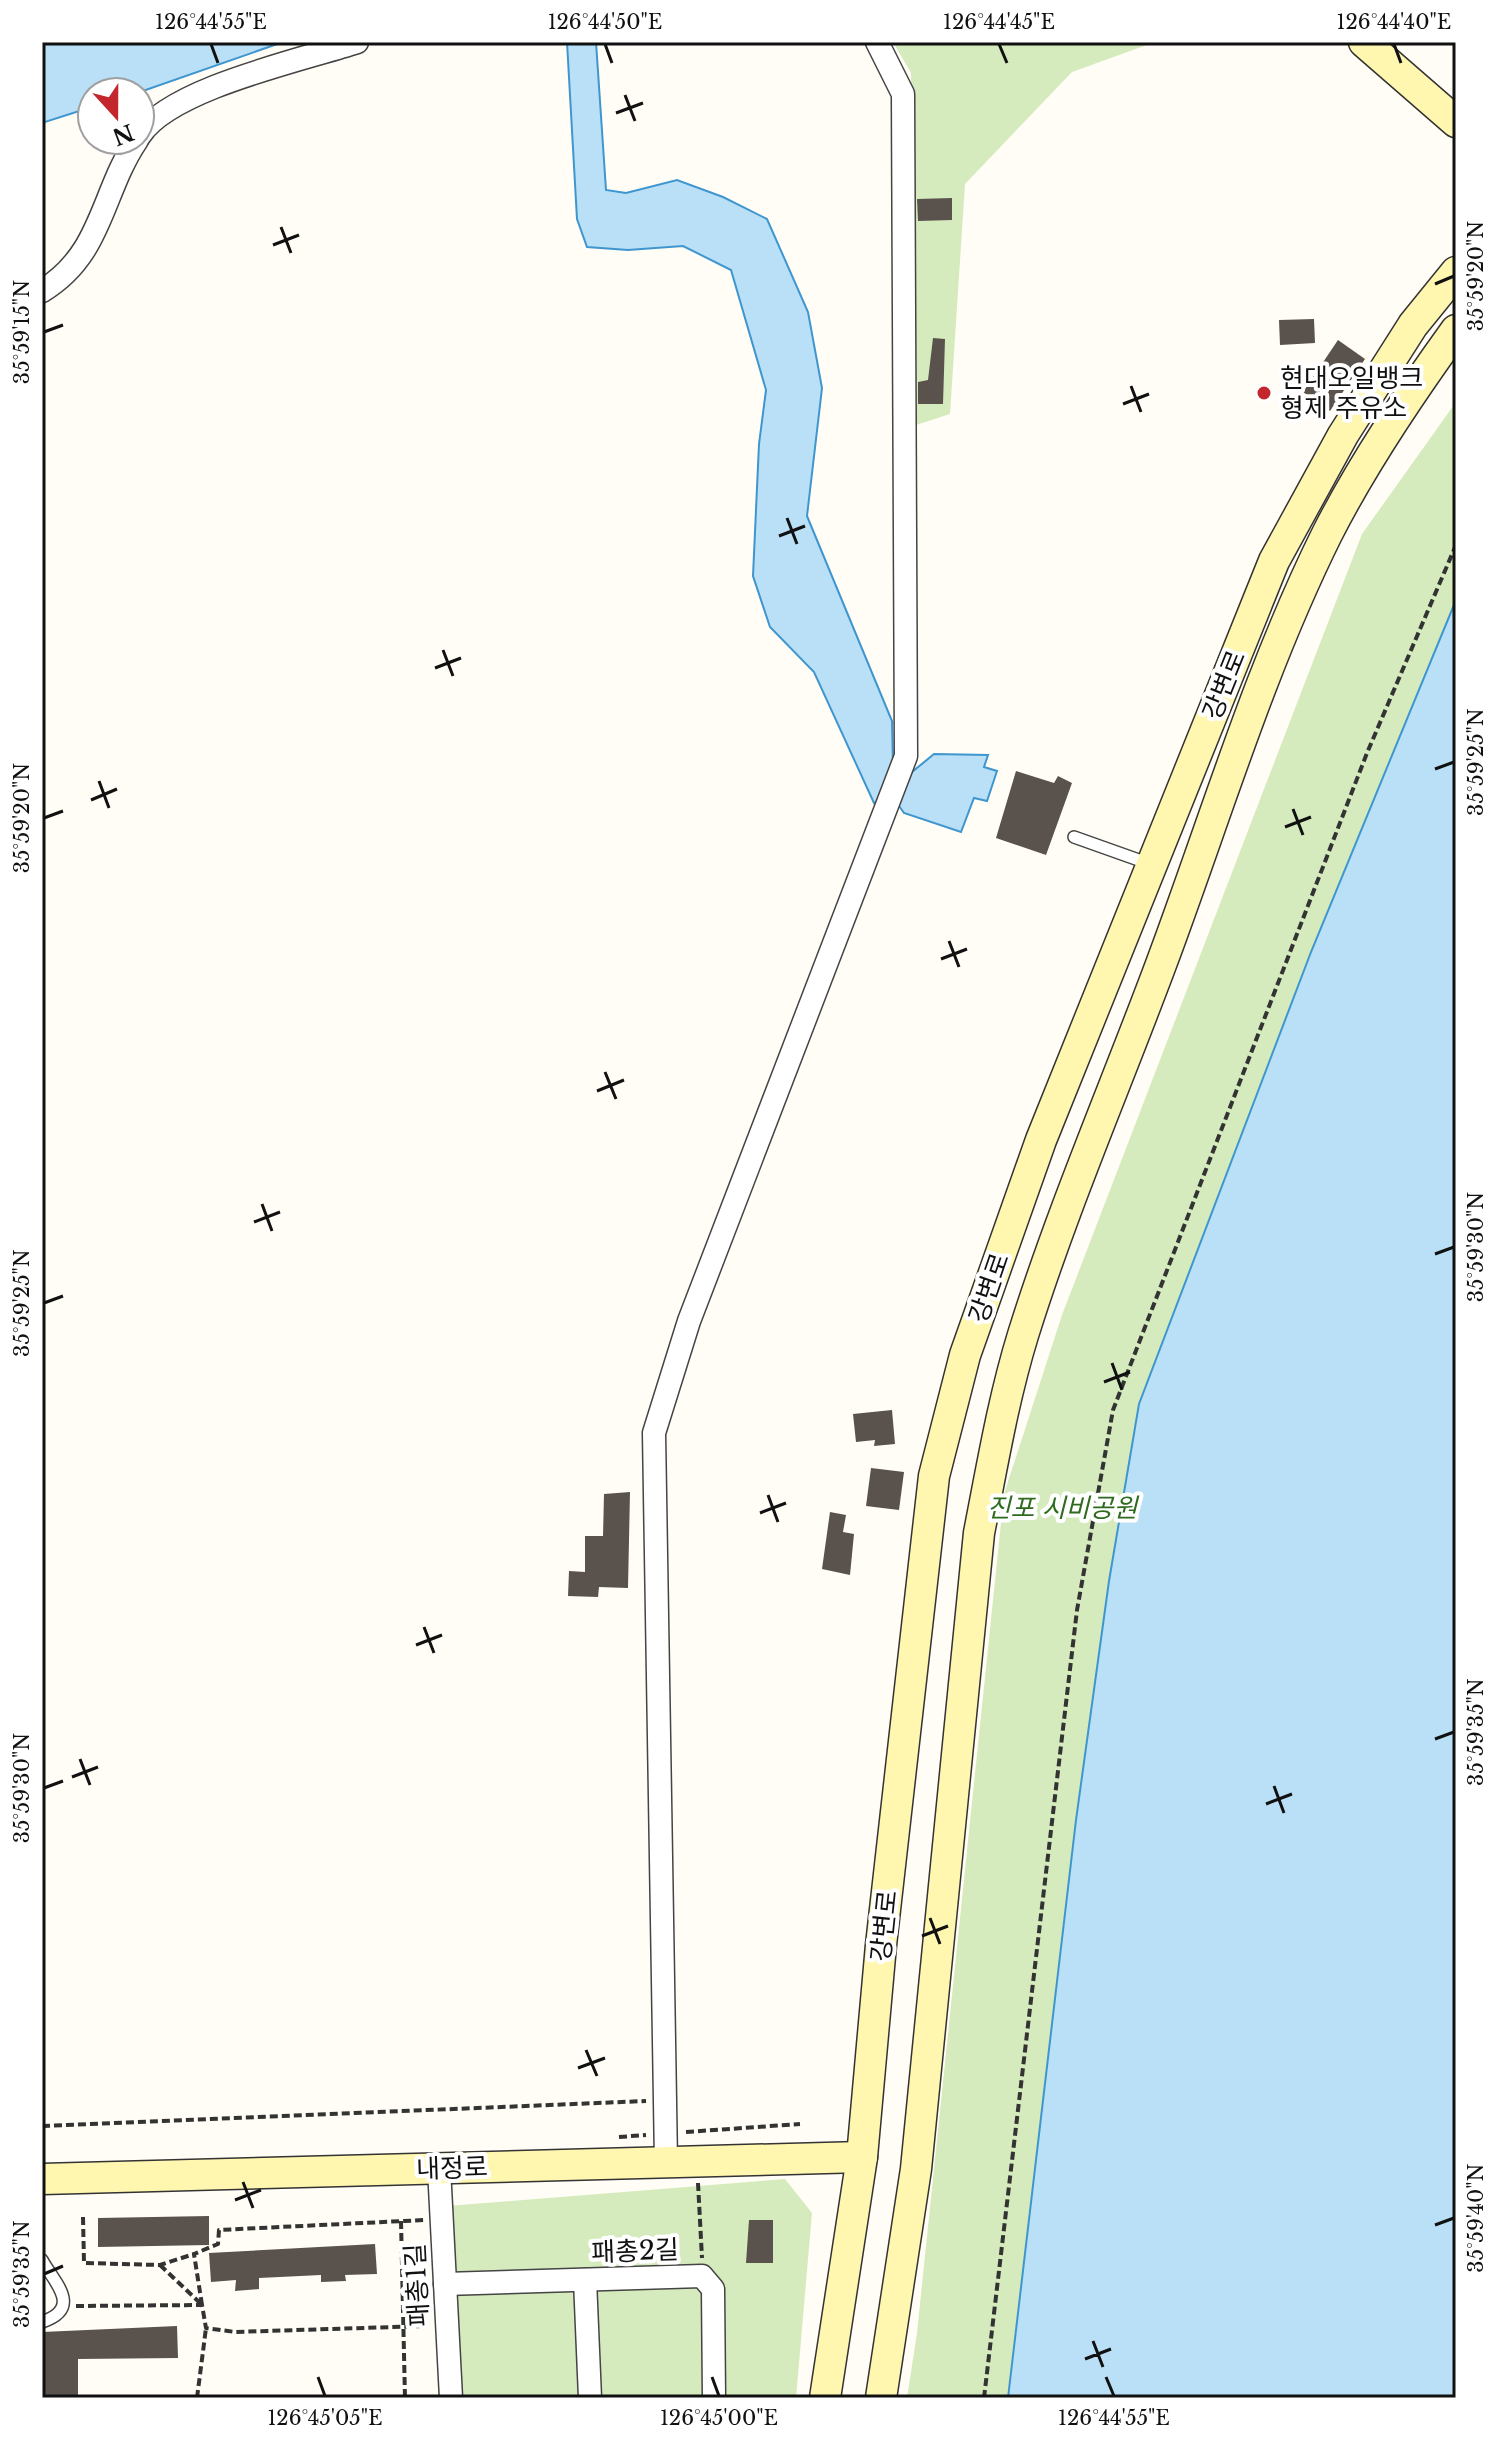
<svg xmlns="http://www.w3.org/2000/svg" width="1498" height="2440" font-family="'Libre Baskerville','Noto Sans KR',serif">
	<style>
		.green { fill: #d5ebbd }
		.water { fill: #b9e0f7; stroke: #3f96cf; stroke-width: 2 }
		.building { fill: #5a524d }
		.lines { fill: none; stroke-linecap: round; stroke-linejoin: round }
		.lane-casing { stroke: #444; stroke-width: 14 }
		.street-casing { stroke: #444; stroke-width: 25 }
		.secondary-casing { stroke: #333; stroke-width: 33 }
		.path { stroke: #333; stroke-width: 4; stroke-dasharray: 8 4; stroke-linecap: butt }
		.lane { stroke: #fff; stroke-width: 11 }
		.street { stroke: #fff; stroke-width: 22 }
		.secondary { stroke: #fff6b0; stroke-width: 30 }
		.ticks { fill: none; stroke: #111; stroke-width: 3 }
		.poi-dot { fill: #c4262e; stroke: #fff; stroke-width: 3 }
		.labels { text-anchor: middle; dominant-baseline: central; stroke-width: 8; stroke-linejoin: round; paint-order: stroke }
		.poi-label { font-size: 26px; fill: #111; stroke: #fff; text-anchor: start }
		.street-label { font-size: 26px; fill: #111; stroke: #fff }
		.park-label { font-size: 26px; font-style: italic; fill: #2f6b1f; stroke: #fff }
		.neatline { fill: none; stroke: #111; stroke-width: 3 }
		.ticks-label { font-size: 20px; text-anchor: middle; fill: #111 }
	</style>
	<rect width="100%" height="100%" fill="#fffdf5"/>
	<g class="green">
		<path d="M893,42H1155L1072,72L965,184L950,414L916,425L911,73Z"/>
		<path d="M1456,402V2398H907L917,2333L1004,1494L1062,1315L1362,534Z"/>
		<path d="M785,2179L812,2213L796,2398H440L435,2207Z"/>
	</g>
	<g class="water">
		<path d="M49,42H283L140,92H92V107L42,123V44Z"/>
		<path d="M567,42H596L606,190L626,193L677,180L723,197L767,219L808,312L822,388L807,516L892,721L893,766L883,801L874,803L814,672L770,627L753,576L759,444L766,390L731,270L683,246L628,250L587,247L577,219Z"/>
		<path d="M1456,600V2398H1008L1076,1820L1109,1581L1139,1404L1311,952Z"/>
		<path d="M934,754L988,755L984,767L997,771L987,801L974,798L961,832L904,813L897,803L912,772Z"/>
	</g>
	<g class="building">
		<path d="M952,198V220L918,221L917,199Z"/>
		<path d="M1314,319L1315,343L1280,345L1279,320Z"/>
		<path d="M933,338L945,339L943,404H918V382L928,380Z"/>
		<path d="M1338,340L1365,359L1330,411L1303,392Z"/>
		<path d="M1016,771L1054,783L1058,776L1072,783L1046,855L996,838Z"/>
		<path d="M892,1410L895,1444L874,1446L875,1440L856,1442L853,1414Z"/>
		<path d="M871,1468L904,1472L899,1510L866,1506Z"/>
		<path d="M630,1492L628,1588L599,1587L598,1597L568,1596L569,1571L585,1572V1536H603L604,1494Z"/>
		<path d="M830,1512L846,1515L843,1532L854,1534L850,1575L822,1569Z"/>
		<path d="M209,2216V2245L98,2247V2218Z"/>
		<path d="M749,2220H773V2263H746Z"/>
		<path d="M375,2244L377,2274L345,2275L346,2281L321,2282V2275L259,2278V2289L235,2291L236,2280L211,2282L209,2253Z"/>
		<path d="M177,2326L178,2358L78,2359V2398H42V2332Z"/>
	</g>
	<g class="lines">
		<g class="lane-casing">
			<g id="lane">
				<path d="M1074,837L1150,864"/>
				<path d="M42,2260C53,2281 84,2308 42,2322"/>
			</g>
		</g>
		<g class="street-casing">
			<g id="street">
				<path d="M140,135C171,88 302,60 357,42"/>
				<path d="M42,291C103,254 101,193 137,140"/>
				<path d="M666,2162L654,1433L689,1321L906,756L903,94L877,42"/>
				<path d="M439,2168L451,2398"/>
				<path d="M585,2280L590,2398"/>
				<path d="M445,2284L702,2276L713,2289L714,2398"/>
			</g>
		</g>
		<g class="secondary-casing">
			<g id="secondary">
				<path d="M1364,42L1456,122"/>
				<path d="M42,2179L862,2157"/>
				<path d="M825,2398L862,2157L881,1945L934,1476L965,1355L1041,1140L1274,561L1343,435L1413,325L1456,272"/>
				<path d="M881,2398L916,2169L979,1533C992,1467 1003,1400 1023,1335C1062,1210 1114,1090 1160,967C1214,823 1258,673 1327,534C1363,463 1409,395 1456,330"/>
			</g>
		</g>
		<g class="path">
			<path d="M42,2126L646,2101"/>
			<path d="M686,2132L800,2124"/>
			<path d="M619,2137L646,2135"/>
			<path d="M698,2183L702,2258"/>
			<path d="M83,2217L84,2263L160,2265L194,2254"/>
			<path d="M401,2221L405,2398"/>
			<path d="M160,2265L200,2303"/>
			<path d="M202,2305L194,2254L218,2244L219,2230L424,2220"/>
			<path d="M76,2306L202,2305L206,2328L235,2332L427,2326"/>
			<path d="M197,2398L206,2328"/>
			<path d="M984,2398L1077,1610L1113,1410L1367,753L1456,545"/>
		</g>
		<use href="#lane" class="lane"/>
		<use href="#street" class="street"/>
		<use href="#secondary" class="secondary"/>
	</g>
	<path class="ticks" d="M211,44L218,63M605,44L612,63M999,44L1007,63M1394,44L1401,63M625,95L635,121M616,113L643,103M281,227L291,253M273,245L299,235M1435,284L1454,276M44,332L63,325M1131,386L1141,412M1123,404L1149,394M787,518L797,544M779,536L805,526M443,650L453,676M435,668L461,658M1435,769L1454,762M99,781L109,808M91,800L117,789M1293,809L1303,835M44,818L63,811M1285,827L1311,817M949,941L959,967M941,959L967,949M605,1072L616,1099M597,1091L624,1080M262,1204L272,1231M254,1222L280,1212M1435,1254L1454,1247M44,1303L63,1296M1112,1363L1122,1390M1104,1382L1130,1372M768,1495L778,1522M760,1513L786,1503M424,1627L434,1653M416,1645L442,1635M1435,1739L1454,1732M80,1759L90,1785M72,1777L98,1767M1274,1786L1284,1813M44,1788L63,1781M1266,1804L1292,1794M930,1918L940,1944M922,1936L948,1926M586,2050L597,2076M578,2068L605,2058M243,2182L253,2208M235,2200L261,2190M1435,2225L1454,2218M44,2274L63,2266M1093,2341L1103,2367M1085,2359L1111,2349M318,2377L325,2396M712,2377L719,2396M1106,2377L1114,2396"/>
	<circle class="poi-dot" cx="1264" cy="393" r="8"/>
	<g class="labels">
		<g class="poi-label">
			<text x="1280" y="378">현대오일뱅크<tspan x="1280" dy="30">형제 주유소</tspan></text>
		</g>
		<g class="street-label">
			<text transform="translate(1224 685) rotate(-68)">강변로</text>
			<text transform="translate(989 1288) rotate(-71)">강변로</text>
			<text transform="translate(884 1926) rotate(-84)">강변로</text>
			<text transform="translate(452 2168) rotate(-2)">내정로</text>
			<text transform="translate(635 2251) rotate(-2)">패총2길</text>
			<text transform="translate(417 2285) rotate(-93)">패총1길</text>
		</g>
		<g class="park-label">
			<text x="1062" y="1508">진포 시비공원</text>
		</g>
	</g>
	<rect width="1498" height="2440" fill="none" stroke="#ffffff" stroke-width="88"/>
	<g transform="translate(116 116) rotate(159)"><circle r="38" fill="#ffffff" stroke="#a0a0a0" stroke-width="2"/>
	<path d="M0-6L14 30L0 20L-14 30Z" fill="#c4262e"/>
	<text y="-12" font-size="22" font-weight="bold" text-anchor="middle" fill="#111111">N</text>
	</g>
	<rect x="44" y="44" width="1410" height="2352" class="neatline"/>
	<g class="ticks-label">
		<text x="211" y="29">126°44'55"E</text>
		<text x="605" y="29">126°44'50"E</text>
		<text x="999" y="29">126°44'45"E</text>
		<text x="1394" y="29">126°44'40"E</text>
		<text transform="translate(1476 276) rotate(-90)" y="7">35°59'20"N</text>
		<text transform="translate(22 332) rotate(-90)" y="7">35°59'15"N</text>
		<text transform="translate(1476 762) rotate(-90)" y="7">35°59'25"N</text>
		<text transform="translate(22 818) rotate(-90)" y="7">35°59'20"N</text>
		<text transform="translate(1476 1247) rotate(-90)" y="7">35°59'30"N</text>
		<text transform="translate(22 1303) rotate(-90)" y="7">35°59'25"N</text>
		<text transform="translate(1476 1732) rotate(-90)" y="7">35°59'35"N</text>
		<text transform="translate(22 1788) rotate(-90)" y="7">35°59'30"N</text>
		<text transform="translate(1476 2218) rotate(-90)" y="7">35°59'40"N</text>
		<text transform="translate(22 2274) rotate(-90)" y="7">35°59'35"N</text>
		<text x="325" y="2425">126°45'05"E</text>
		<text x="719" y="2425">126°45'00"E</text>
		<text x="1114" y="2425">126°44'55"E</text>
	</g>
</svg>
